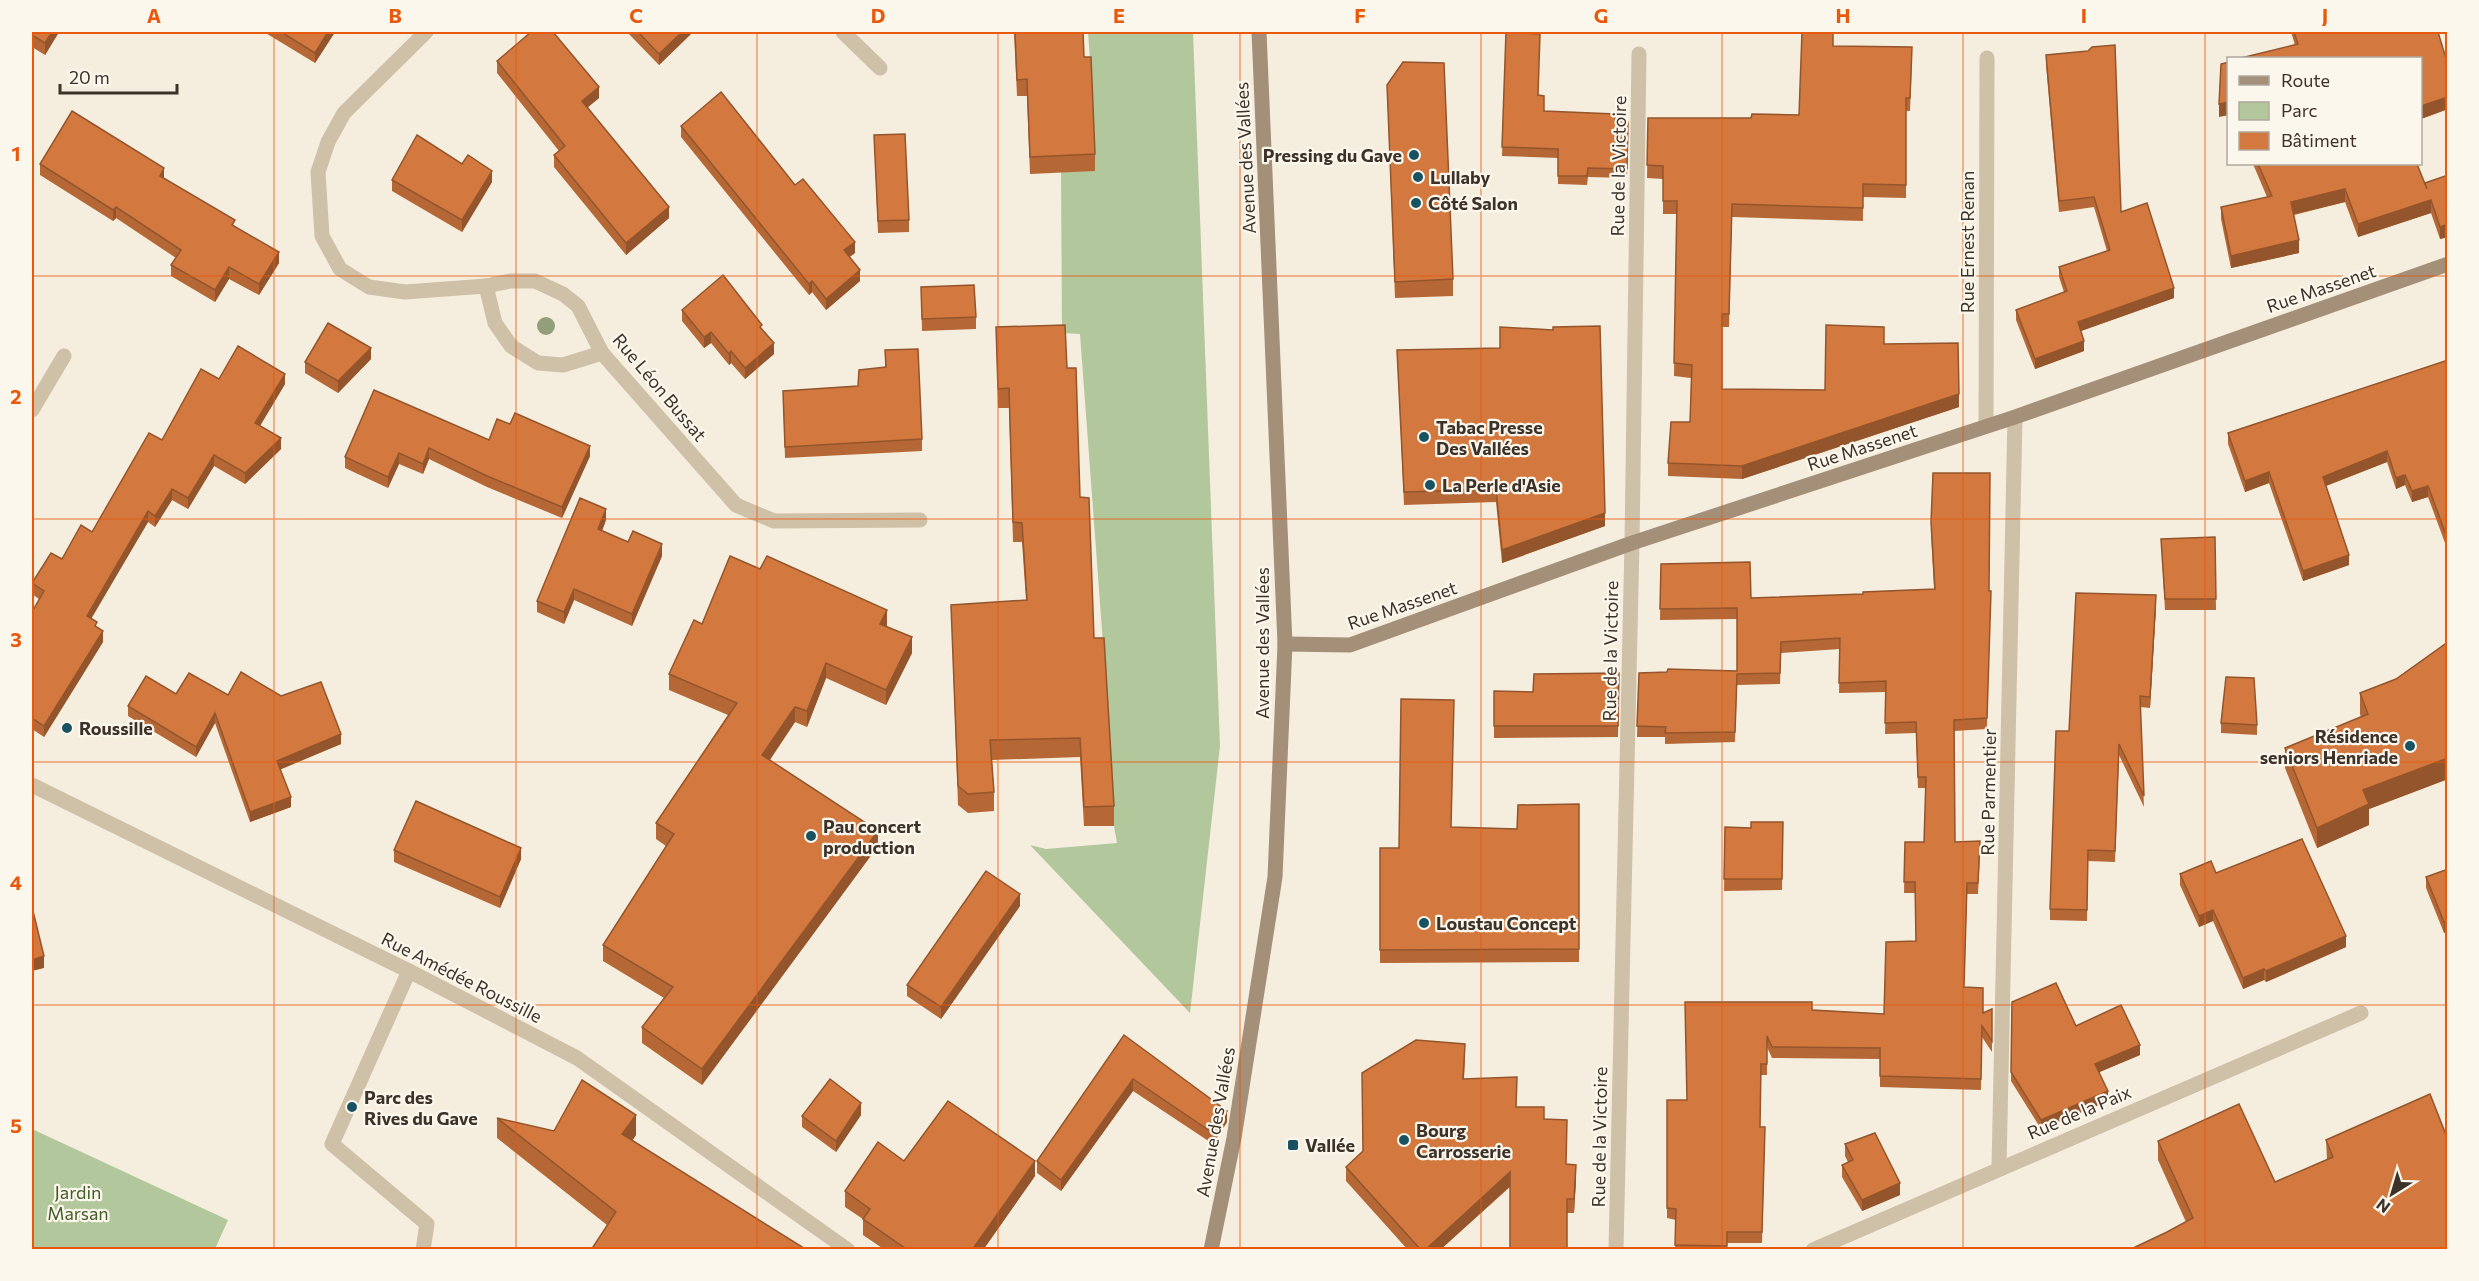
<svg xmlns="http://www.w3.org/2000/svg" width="2479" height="1281" font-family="Commissioner,sans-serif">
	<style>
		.green { fill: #b2c79c }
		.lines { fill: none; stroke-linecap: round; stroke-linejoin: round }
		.lane { stroke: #cfc0a8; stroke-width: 15 }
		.street { stroke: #cfc0a8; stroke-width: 15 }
		.secondary { stroke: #a48f79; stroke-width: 15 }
		.tree { fill: #939e7b }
		.wall { fill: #b56836 }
		.shaded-wall { fill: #94552c }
		.building { fill: #d3793f; stroke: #94552c; stroke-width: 1.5 }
		.grid { fill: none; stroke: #e8590c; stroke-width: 1.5; stroke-opacity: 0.55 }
		.poi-dot { fill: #195362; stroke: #fcf7ec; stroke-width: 2 }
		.labels { text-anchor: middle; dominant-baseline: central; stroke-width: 4.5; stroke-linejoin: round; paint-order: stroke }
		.poi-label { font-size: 18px; font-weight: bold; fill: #3c3229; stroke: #fcf7ec; text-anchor: start }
		.street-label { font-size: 18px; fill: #3c3229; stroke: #fcf7ec }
		.park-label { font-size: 18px; fill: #435d2a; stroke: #fcf7ec }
		.neatline { fill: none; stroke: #e8590c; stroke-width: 2 }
		.grid-label { font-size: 20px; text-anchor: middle; font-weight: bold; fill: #e8590c }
	</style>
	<rect width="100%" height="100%" fill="#f5eede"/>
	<g class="green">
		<path d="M1088,32H1193L1220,746L1190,1013L1030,845L1046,849L1117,843L1114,826L1104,657L1080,334L1062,333L1061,172L1091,74Z"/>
		<path d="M32,1129L228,1220L215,1249H32Z"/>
	</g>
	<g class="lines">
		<path class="lane" d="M409,971L332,1144L427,1224L423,1250"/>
		<g class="street">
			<path d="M426,32L344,113L328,142L318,172L322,236L340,269L369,287L405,292L486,286L510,281H535L563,294L578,306L602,353L736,505L774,521L920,520"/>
			<path d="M843,32L880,68"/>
			<path d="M486,286L495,323L511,346L538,363L563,365L602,353"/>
			<path d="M32,410L64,356"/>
			<path d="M1986,426L1987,58"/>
			<path d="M32,785L409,971L577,1058L848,1250"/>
			<path d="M1999,1167L2015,417"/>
			<path d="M1616,1250L1632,543L1639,54"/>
			<path d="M1813,1250L2361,1013"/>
		</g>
		<g class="secondary">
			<path d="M1285,644L1350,645L1632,543L2015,417L2448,264"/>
			<path d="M1211,1250L1234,1138L1275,877L1285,644L1259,32"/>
		</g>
	</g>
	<circle class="tree" cx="546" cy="326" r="9"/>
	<g class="wall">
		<path d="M32,32H59L45,55L32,47Z"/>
		<path d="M264,32H335L315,63Z"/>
		<path d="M627,32H693L659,65Z"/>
		<path d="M1014,32H1083L1084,57L1095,154V171L1030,174L1027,96H1017Z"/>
		<path d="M1506,32L1538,95L1544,111L1615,122H1628L1627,178L1588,177L1587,185L1558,184V158L1502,156Z"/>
		<path d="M2291,32H2438L2448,109L2421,119V58L2295,45Z"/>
		<path d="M1833,46L1912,60L1910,111H1906V198L1863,197V221L1732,217L1729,327H1722V389L1825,390L1884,344L1959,407L1742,479L1668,476V463L1690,422L1691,378L1674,376L1677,214H1663V179L1647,178L1648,118H1751L1799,115Z"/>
		<path d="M2046,55L2121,212L2174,298L2081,331L2084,351L2035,369L2016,320V310L2064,292L2059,277V267L2107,251L2094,207L2059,212L2046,65Z"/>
		<path d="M497,61L599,98L588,107L669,218L626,255L554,167V155L559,151L497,73Z"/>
		<path d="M1387,85L1453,279V296L1395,298Z"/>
		<path d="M681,126L795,185L855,253L849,257L860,281L826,310L812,292L809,295L681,137Z"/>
		<path d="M874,135L909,220V232L878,233Z"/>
		<path d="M40,164L164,178L235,226L279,263L259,295L229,279L215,302L171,276V265L176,258L116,218L113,221L40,175Z"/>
		<path d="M462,164L492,182L462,232L392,191V180Z"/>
		<path d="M2253,164H2417L2425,183L2448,175V237L2440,239L2431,213L2358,237L2345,202L2294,215L2299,253L2231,268L2221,219V207L2267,197Z"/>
		<path d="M921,287L976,317V329L922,331Z"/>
		<path d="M682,310L762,330L774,354L745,379L731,363L729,365L711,343L704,348L682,321Z"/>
		<path d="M996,327L1067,368L1094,638L1114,806V826H1084L1080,757L992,760L994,792V811L968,813L958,805L951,605L1026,600L1022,542H1013L1009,408H998Z"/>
		<path d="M885,350L922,439V451L785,458L783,391L858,386L885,367Z"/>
		<path d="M1397,350L1605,526L1502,563L1496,502L1404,505Z"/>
		<path d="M371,359L338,393L305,373V362Z"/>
		<path d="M2448,360V551L2428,497L2412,502L2405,485L2396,489L2387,462L2326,486L2349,565L2303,581L2269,483L2245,492L2228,444V433Z"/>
		<path d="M219,379L285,384L260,426L281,449L245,484L214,466L188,509L172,500L155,527L148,522L91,618L97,628L103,642L44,737L32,729V612L39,599L32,594V583L92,532L162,440Z"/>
		<path d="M489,440L590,456L562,518L487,487L429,459L423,474L399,464L388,488L345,468V457Z"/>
		<path d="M1933,473H1990L1987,729L1954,731L1955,842L1980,852L1978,894H1967L1964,987L1983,1013L1992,1009V1052L1982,1037L1981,1090L1880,1087V1059L1772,1058L1767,1047V1075H1761L1760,1127H1765L1762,1243H1727V1250H1675L1676,1220L1667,1218V1100H1687L1685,1002L1884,1014L1916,941L1915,893H1904L1905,842H1924L1926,788H1918L1916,733L1885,734L1886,692L1839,693L1840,649L1781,653L1780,684L1737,685L1735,742L1665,744V737H1637L1639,673L1737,671V619L1660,620L1661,564L1751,598L1863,594L1934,589L1931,533Z"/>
		<path d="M606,520L602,531L662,556L632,626L574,600L564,624L537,612V601Z"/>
		<path d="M2215,537L2216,610H2165L2161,539Z"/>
		<path d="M2156,606L2150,708L2140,707L2144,807L2119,755L2115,862L2088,861L2087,921L2050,920V909Z"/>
		<path d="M702,624L887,626L912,653L886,705L826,678L807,727L795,722L770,760L878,846L702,1085L642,1043V1027L664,998L603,961V945L666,846L656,839V823L728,715L669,690V674Z"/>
		<path d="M2448,642V779L2369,809V825L2317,848L2285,768V748L2361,717L2360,714V693L2396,679Z"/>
		<path d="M1619,673L1618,737L1494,738V691L1533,692Z"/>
		<path d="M176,694L228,695L341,744L280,769L291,807L250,822L215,723L196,757L128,716V706Z"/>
		<path d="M2221,723L2257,725V735L2221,733Z"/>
		<path d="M1579,804V962L1380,963V848H1399L1452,827L1517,829Z"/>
		<path d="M1783,822L1782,890L1724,891L1725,827L1751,828Z"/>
		<path d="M394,850L521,859L500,908L394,862Z"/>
		<path d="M2448,869L2444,933L2426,888V877Z"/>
		<path d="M2216,873L2346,947L2266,982L2264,980L2243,989L2213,921L2199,927L2180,885V874Z"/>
		<path d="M1020,906L941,1019L907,996V985Z"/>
		<path d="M2012,1002L2076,1026L2140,1055L2099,1072L2108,1101L2041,1129L2011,1081Z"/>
		<path d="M1124,1035L1227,1122L1213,1144L1133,1091L1061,1191L1037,1173V1161Z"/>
		<path d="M1465,1058L1464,1079L1516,1107L1544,1119L1566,1164L1576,1179L1574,1213H1567L1510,1187L1440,1250H1408L1346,1181V1167Z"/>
		<path d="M861,1115L836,1152L802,1127V1116Z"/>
		<path d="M497,1118L554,1131L636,1135L632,1141L807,1250L607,1225L497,1138Z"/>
		<path d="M2326,1140H2448L2186,1222L2158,1160V1141L2275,1182L2327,1160Z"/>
		<path d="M1845,1144L1900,1195L1862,1211L1842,1177V1165L1848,1162L1845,1156Z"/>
		<path d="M904,1161L1035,1176L983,1250H885L863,1235V1219L845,1207V1191Z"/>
	</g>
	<g class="shaded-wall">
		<path d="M52,32H59L45,55V43Z"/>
		<path d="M328,32H335L315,63V53Z"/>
		<path d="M682,32H693L659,65V54Z"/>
		<path d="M599,87V98L582,112V101Z"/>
		<path d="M2448,97V109L2421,119V106Z"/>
		<path d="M2229,102V115L2219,117V104Z"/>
		<path d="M164,168V179L160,176Z"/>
		<path d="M492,171V182L462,232V220Z"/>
		<path d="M2345,189V202L2291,215V202Z"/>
		<path d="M2431,200V213L2358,237V224Z"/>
		<path d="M116,207V218L113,221V210Z"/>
		<path d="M669,207V218L626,255V243Z"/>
		<path d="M2448,224V237L2440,239V227Z"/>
		<path d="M2299,240V253L2231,268V256Z"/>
		<path d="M855,242V253L844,261V250Z"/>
		<path d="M279,252V263L259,295V284Z"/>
		<path d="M229,267V279L215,302V290Z"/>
		<path d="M860,270V281L826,310V299Z"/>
		<path d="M812,281V292L809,295V284Z"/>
		<path d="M2174,288V298L2078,332V322Z"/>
		<path d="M711,332V343L704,348V337Z"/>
		<path d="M2084,341V351L2035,369V359Z"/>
		<path d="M774,343V354L745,379V368Z"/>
		<path d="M371,348V359L338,393V381Z"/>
		<path d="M731,351V363L729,365V354Z"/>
		<path d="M285,374V384L255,434V423Z"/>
		<path d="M1959,394V407L1742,479V466Z"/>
		<path d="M281,438V449L245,484V473Z"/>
		<path d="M590,446V456L562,518V507Z"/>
		<path d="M429,448V459L423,474V464Z"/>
		<path d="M2387,451V462L2323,487V477Z"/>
		<path d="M399,453V464L388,488V477Z"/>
		<path d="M214,455V466L188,509V498Z"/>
		<path d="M2269,472V483L2245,492V481Z"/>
		<path d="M2405,475V485L2396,489V478Z"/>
		<path d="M2428,486V497L2412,502V491Z"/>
		<path d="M172,489V500L155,527V516Z"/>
		<path d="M606,509V520L598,541V529Z"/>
		<path d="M148,511V522L87,626V616Z"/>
		<path d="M1605,513V526L1502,563V550Z"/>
		<path d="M662,544V556L632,626V614Z"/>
		<path d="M2349,555V565L2303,581V571Z"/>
		<path d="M574,589V600L564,624V612Z"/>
		<path d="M2156,595V606L2150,708V697Z"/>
		<path d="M887,610V626L880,639V624Z"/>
		<path d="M103,631V642L44,737V726Z"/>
		<path d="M912,637V653L886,705V690Z"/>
		<path d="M826,663V678L807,727V711Z"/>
		<path d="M795,707V722L762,771V755Z"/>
		<path d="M215,713V723L196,757V747Z"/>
		<path d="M341,734V744L277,771V761Z"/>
		<path d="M2448,758V779L2369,809V825L2317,848V828L2363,790Z"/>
		<path d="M291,797V807L250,822V812Z"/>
		<path d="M878,831V846L702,1085V1069Z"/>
		<path d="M521,848V859L500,908V897Z"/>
		<path d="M1020,894V906L941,1019V1007Z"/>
		<path d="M2213,910V921L2199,927V916Z"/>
		<path d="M2448,921V932L2444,933V922Z"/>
		<path d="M2346,936V947L2266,982V971Z"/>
		<path d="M44,956V968L32,971V960Z"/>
		<path d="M2264,969V980L2243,989V978Z"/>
		<path d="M2140,1045V1055L2095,1074V1064Z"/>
		<path d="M1133,1079V1091L1061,1191V1180Z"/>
		<path d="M2108,1091V1101L2041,1129V1120Z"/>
		<path d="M861,1103V1115L836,1152V1141Z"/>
		<path d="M1227,1111V1122L1213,1144V1133Z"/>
		<path d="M636,1115V1135L622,1155V1134Z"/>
		<path d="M1035,1161V1176L983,1250H972Z"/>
		<path d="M1576,1165V1179L1574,1213V1199Z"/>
		<path d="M1510,1172V1186L1440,1250H1425Z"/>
		<path d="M1900,1183V1195L1862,1211V1200Z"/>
	</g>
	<g class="building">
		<path d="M32,32H52L45,43L32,35Z"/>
		<path d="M281,32H328L315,53Z"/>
		<path d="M531,32H553L599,87L582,101L669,207L626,243L554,155L565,146L497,61Z"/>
		<path d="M638,32H682L659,54Z"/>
		<path d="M1015,32H1083L1084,57H1091L1095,154L1030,157L1027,79L1017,80Z"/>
		<path d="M1506,32L1540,34L1538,95L1544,96V111L1615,114V122H1628L1627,169L1588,168L1587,176H1558V149L1502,147Z"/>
		<path d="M1802,32H1833V46L1912,47L1910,98H1906V185L1863,184V208L1732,204L1729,314H1722V389L1825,390L1826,325L1884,327V344L1958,343L1959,394L1742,466L1668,463L1671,422H1690L1692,365L1674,363L1677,201H1663V166L1647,165L1648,118H1751L1752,114L1799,115Z"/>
		<path d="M2294,32H2438L2448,65V97L2421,106V58H2241L2298,44Z"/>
		<path d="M2115,45L2121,212L2147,203L2174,288L2078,322L2084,341L2035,359L2016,310L2067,291L2059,267L2110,250L2094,197L2059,201L2046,55L2088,51L2092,47Z"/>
		<path d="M1403,62L1444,63L1453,279L1395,282L1387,85Z"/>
		<path d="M2229,62V102L2219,104L2221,64Z"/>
		<path d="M721,92L795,185L803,179L855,242L844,250L860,270L826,299L812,281L809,284L681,126Z"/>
		<path d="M72,111L164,168L160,176L235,220L232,225L279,252L259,284L229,267L215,290L171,265L181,250L116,207L113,210L40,164Z"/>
		<path d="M905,134L909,220L878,221L874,135Z"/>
		<path d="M417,135L462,164L468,155L492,171L462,220L392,180Z"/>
		<path d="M2258,164H2417L2427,189L2425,183L2448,175V224L2440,227L2431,200L2358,224L2345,189L2291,202L2299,240L2231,256L2221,207L2272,196Z"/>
		<path d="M723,275L762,325L760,327L774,343L745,368L731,351L729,354L711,332L704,337L682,310Z"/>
		<path d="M974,285L976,317L922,319L921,287Z"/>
		<path d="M328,323L371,348L338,381L305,362Z"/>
		<path d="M1065,325L1067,368H1076L1080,497L1089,498L1094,638H1104L1114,806L1084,807L1080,738L990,740L994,792L968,794L958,786L951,605L1027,600L1022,523L1013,522L1009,388L998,389L996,327Z"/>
		<path d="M1600,326L1605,513L1502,550L1496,489L1404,492L1397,350L1500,348V327L1553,330V327Z"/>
		<path d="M238,346L285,374L255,423L281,438L245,473L214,455L188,498L172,489L155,516L148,511L87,616L97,622L95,626L103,631L44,726L32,718V612L44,591L32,583L51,553L62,559L81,525L92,532L149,433L162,440L201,369L219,379Z"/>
		<path d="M918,349L922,439L785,447L783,391L858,386L859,370L886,367L885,350Z"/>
		<path d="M2448,360V411H2446L2448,415V540L2428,486L2412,491L2405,475L2396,478L2387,451L2323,477L2349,555L2303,571L2269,472L2245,481L2228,433Z"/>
		<path d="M374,390L489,440L497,419L510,424L515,413L590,446L562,507L487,476L429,448L423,464L399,453L388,477L345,457Z"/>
		<path d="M1933,473H1990L1989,591H1991L1987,718L1954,720L1955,842L1980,841L1978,883H1967L1964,987L1983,988V1013L1992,1009V1041L1982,1026L1981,1079L1880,1076V1048L1772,1047L1767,1036V1064H1761L1760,1127H1765L1762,1232H1727V1246L1675,1245L1676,1209L1667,1208V1100H1687L1685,1002H1812V1010L1884,1014L1886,942L1916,941L1915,882H1904L1905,842H1924L1926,777H1918L1916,722L1885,723L1886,681L1839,683L1840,638L1781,642L1780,673L1737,674L1735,732L1665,733L1666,727L1637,726L1639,673L1667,672L1668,669L1737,671V608L1660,609L1661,564L1750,562L1751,598L1863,594V592L1935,589L1931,522Z"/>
		<path d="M580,498L606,509L598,529L628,542L633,531L662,544L632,614L574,589L564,612L537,601Z"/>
		<path d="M2215,537L2216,599H2165L2161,539Z"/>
		<path d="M730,556L760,569L767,556L887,610L880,624L912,637L886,690L826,663L807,711L795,707L762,755L878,831L702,1069L642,1027L673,987L603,945L674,834L656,823L737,703L669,674L694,620L702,624Z"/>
		<path d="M2076,593L2156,595L2150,697L2140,696L2144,796L2119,744L2115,851L2088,850L2087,910L2050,909L2056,731H2069Z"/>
		<path d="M2448,642V758L2363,790L2369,804L2317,828L2285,748L2368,714L2360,693L2396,679Z"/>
		<path d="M241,672L281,696L321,682L341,734L277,761L291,797L250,812L215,713L196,747L128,706L146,676L176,694L189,673L228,695Z"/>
		<path d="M1619,673L1618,726H1494V691L1533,692L1534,674Z"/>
		<path d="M2226,677L2254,678L2257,725L2221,723Z"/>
		<path d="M1401,699L1454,700L1451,827L1517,829L1518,805L1579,804V949L1380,950V848H1399Z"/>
		<path d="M416,801L521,848L500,897L394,850Z"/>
		<path d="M1751,822H1783L1782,879H1724L1725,827L1751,828Z"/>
		<path d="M2302,839L2346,936L2266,971L2264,969L2243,978L2213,910L2199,916L2180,874L2211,861L2216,873Z"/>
		<path d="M2448,869V921L2444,922L2426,877Z"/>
		<path d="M986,871L1020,894L941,1007L907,985Z"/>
		<path d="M32,907L44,956L32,960Z"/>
		<path d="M2056,983L2076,1026L2121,1005L2140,1045L2095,1064L2108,1091L2041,1120L2011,1072L2012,1002Z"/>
		<path d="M1124,1035L1227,1111L1213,1133L1133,1079L1061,1180L1037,1161Z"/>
		<path d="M1416,1040L1465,1044L1463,1079L1517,1077L1516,1107H1544V1119L1567,1120L1566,1164L1576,1165L1574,1199H1567V1250H1510V1172L1425,1250H1421L1346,1167L1363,1151L1362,1073Z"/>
		<path d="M830,1079L861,1103L836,1141L802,1116Z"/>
		<path d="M582,1080L636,1115L622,1134L807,1250H591L616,1212L497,1118L554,1131Z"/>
		<path d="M2430,1094L2448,1140V1250H2129L2167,1232L2193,1218L2158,1141L2239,1104L2275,1182L2333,1157L2326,1140Z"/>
		<path d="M948,1101L1035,1161L972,1250H908L863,1219L870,1209L845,1191L878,1142L904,1161Z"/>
		<path d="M1875,1133L1900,1183L1862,1200L1842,1165L1853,1160L1845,1144Z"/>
	</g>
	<path class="grid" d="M274,32V1250M516,32V1250M757,32V1250M998,32V1250M1240,32V1250M1481,32V1250M1722,32V1250M1963,32V1250M2205,32V1250M32,276H2448M32,519H2448M32,762H2448M32,1005H2448"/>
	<g class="poi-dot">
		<circle cx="1414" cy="155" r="6"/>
		<circle cx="1418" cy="177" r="6"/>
		<circle cx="1416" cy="203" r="6"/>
		<circle cx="1424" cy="437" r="6"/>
		<circle cx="1430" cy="485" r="6"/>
		<circle cx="67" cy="728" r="6"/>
		<circle cx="2410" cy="746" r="6"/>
		<circle cx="811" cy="836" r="6"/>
		<circle cx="1424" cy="923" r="6"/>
		<circle cx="352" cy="1107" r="6"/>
		<circle cx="1404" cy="1140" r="6"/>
		<rect x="1287" y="1139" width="12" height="12" rx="3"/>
	</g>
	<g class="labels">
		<g class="poi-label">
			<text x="1402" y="155" text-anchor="end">Pressing du Gave</text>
			<text x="1430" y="177">Lullaby</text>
			<text x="1428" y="203">Côté Salon</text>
			<text x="1436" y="427">Tabac Presse<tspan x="1436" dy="21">Des Vallées</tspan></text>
			<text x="1442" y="485">La Perle d'Asie</text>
			<text x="79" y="728">Roussille</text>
			<text x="2398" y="736" text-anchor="end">Résidence<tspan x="2398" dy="21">seniors Henriade</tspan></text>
			<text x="823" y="826">Pau concert<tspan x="823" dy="21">production</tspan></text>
			<text x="1436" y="923">Loustau Concept</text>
			<text x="364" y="1097">Parc des<tspan x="364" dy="21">Rives du Gave</tspan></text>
			<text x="1416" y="1130">Bourg<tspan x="1416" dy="21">Carrosserie</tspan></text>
			<text x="1305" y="1145">Vallée</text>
		</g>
		<g class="street-label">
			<text transform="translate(1245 158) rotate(-93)">Avenue des Vallées</text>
			<text transform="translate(1618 166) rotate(-89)">Rue de la Victoire</text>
			<text transform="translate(1967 242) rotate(-90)">Rue Ernest Renan</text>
			<text transform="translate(2321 288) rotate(-19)">Rue Massenet</text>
			<text transform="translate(660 387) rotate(50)">Rue Léon Bussat</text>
			<text transform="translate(1862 447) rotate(-18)">Rue Massenet</text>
			<text transform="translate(1402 605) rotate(-19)">Rue Massenet</text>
			<text transform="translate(1262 643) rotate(-90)">Avenue des Vallées</text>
			<text transform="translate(1610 651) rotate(-89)">Rue de la Victoire</text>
			<text transform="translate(1988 792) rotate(-89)">Rue Parmentier</text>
			<text transform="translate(462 977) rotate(27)">Rue Amédée Roussille</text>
			<text transform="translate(2079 1112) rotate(-23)">Rue de la Paix</text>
			<text transform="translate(1215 1122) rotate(-80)">Avenue des Vallées</text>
			<text transform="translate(1599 1137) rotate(-89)">Rue de la Victoire</text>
		</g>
		<g class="park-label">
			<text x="78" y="1192">Jardin<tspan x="78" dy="21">Marsan</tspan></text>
		</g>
	</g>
	<rect width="2479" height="1281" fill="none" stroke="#fcf7ec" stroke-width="66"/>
	<rect x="2227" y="57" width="195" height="108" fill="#fcf7ec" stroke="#afa89e" stroke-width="1.5"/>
	<rect x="2239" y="76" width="30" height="9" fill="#a48f79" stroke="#afa89e" stroke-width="1.5"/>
	<text x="2281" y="87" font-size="18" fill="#3c3229">Route</text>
	<rect x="2239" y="102" width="30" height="18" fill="#b2c79c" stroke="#afa89e" stroke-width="1.5"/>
	<text x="2281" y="117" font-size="18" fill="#3c3229">Parc</text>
	<rect x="2239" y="132" width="30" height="18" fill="#d3793f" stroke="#afa89e" stroke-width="1.5"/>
	<text x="2281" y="147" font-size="18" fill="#3c3229">Bâtiment</text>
	<g transform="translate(2392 1194) rotate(217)" stroke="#fcf7ec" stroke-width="4.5" paint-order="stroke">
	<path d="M0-4.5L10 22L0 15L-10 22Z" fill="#3c3229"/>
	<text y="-9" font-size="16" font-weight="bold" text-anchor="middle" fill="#3c3229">N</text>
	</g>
	<path d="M60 84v9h117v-9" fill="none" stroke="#3c3229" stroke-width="3"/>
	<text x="69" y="84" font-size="18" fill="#3c3229" stroke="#fcf7ec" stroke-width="4.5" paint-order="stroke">20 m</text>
	<rect x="33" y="33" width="2413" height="1215" class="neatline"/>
	<g class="grid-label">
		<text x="154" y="23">A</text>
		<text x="395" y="23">B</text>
		<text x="636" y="23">C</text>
		<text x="878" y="23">D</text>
		<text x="1119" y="23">E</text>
		<text x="1360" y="23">F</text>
		<text x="1601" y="23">G</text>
		<text x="1843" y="23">H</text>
		<text x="2084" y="23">I</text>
		<text x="2325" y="23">J</text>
		<text x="16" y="161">1</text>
		<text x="16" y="404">2</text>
		<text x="16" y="647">3</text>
		<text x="16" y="890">4</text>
		<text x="16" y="1133">5</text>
	</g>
</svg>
